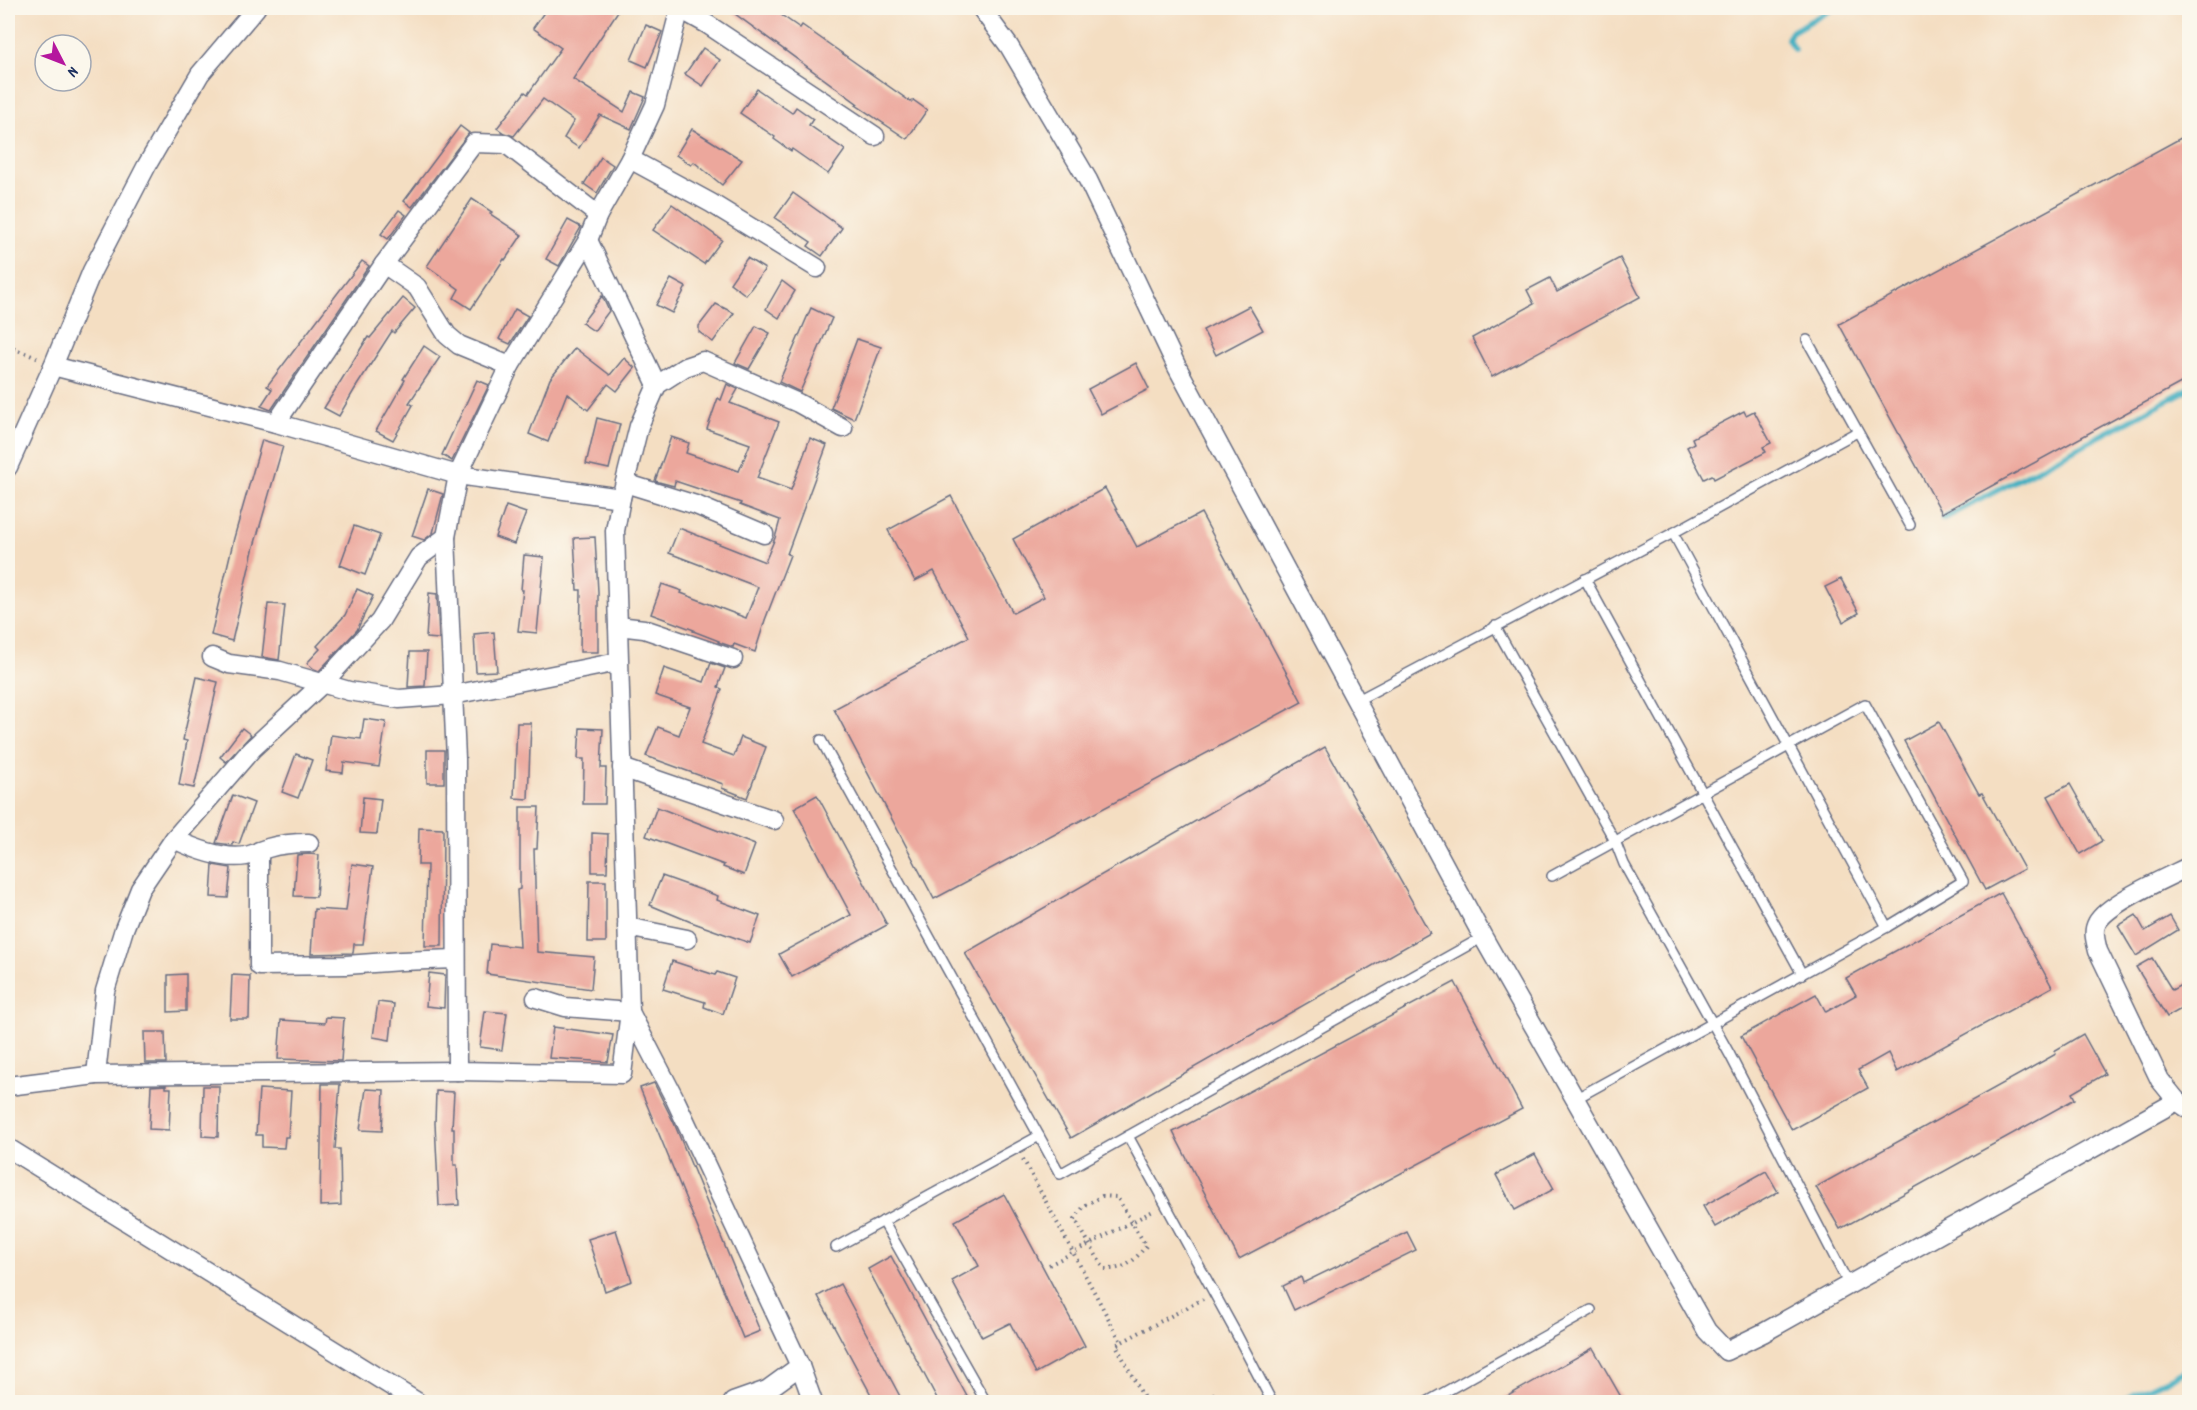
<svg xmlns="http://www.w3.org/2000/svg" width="2197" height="1410" font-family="Dekko,sans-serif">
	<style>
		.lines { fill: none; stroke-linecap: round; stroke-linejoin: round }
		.stream { stroke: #43afc1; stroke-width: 6 }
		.building { fill: #eca79c }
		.service-casing { stroke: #676c81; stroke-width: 12 }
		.minor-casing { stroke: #676c81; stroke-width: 21 }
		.path { stroke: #676c81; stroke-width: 4; stroke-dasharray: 1.5 4.5; stroke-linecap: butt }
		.service { stroke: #fff; stroke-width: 9 }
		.minor { stroke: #fff; stroke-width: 18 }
	</style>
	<rect width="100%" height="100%" fill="#fbf7ec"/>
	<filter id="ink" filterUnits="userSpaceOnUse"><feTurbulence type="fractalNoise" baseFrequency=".0167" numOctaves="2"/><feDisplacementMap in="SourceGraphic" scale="12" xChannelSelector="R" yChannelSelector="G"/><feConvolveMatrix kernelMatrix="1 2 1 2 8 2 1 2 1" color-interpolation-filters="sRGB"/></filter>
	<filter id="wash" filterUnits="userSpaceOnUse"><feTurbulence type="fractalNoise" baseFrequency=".008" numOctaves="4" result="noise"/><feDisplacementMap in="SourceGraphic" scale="24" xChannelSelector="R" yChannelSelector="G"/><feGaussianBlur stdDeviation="1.35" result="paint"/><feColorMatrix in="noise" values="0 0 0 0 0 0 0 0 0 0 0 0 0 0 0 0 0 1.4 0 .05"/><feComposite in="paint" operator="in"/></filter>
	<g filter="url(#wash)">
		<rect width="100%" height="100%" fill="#f4dec2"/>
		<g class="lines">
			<g class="stream">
				<path d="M1794,49L1788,39L1791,32L1834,8"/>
				<path d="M1943,519L2190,388"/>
				<path d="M2119,1402L2190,1369"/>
			</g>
		</g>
		<g id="blocks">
			<g class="building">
				<path d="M547,8H620L573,79L624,112L633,92L645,97L631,129L600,115L579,148L564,138L574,121L543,99L514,136L504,133L497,128L525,92L528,94L561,48L533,28Z"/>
				<path d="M727,8H771L800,28L802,25L911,102L913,100L927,110L907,139L856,105L858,104Z"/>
				<path d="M646,25L662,32L647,67L631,60Z"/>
				<path d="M703,48L720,60L703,86L685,74Z"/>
				<path d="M757,89L792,113L796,107L813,119L809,125L845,150L828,174L792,149L791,151L774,139L775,137L740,113Z"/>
				<path d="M460,126L469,133L412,207L404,201Z"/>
				<path d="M692,129L742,160L722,185L694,162L691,165L676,155Z"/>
				<path d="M2190,133V378L1942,513L1839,324Z"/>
				<path d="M601,157L613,165L597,193L584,184Z"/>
				<path d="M793,193L842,228L822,256L808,246L811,242L775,218Z"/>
				<path d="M472,199L492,212L490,214L522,235L505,260L504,259L471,309L454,298L459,289L427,266Z"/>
				<path d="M672,204L722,240L704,264L653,230Z"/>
				<path d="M399,210L406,215L388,239L381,234Z"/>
				<path d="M568,220L581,227L559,266L546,259Z"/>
				<path d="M747,258L765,269L746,295L730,283Z"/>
				<path d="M1620,258L1640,297L1492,377L1472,338L1534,304L1527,290L1550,278L1557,292Z"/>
				<path d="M362,261L369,266L271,410L261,406L272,389L267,386Z"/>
				<path d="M671,279L686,287L672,313L656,305Z"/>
				<path d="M782,281L795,291L779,318L766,309Z"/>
				<path d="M602,296L609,311L594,331L582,323Z"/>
				<path d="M403,298L415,308L394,333L392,331L356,387L339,416L324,408L368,337L370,338Z"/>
				<path d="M716,304L734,313L713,342L699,332V326Z"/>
				<path d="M1249,306L1263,330L1216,355L1203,330Z"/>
				<path d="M811,308L832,318L800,392L779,382Z"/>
				<path d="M515,309L528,316L510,344L499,339Z"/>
				<path d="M756,326L770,333L749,369L735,363Z"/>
				<path d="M857,339L881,347L854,419L831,408Z"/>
				<path d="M424,346L440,357L409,403L413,405L393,440L376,431L405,380L403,379Z"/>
				<path d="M575,348L610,375L624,358L635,368L617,391L608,384L588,410L567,393L548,442L529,434L550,379Z"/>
				<path d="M1136,363L1149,389L1101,414L1088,389Z"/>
				<path d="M477,380L489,385L452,461L442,455Z"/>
				<path d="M727,384L738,389L730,403L779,422L757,478L791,490L810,438L827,445L787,554L790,555L765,620L755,652L734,644L733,647L718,642L719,641L693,631L694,630L651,614L662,584L682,591L681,593L746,618L758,587L669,553L679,528L765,562L775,538L780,520L740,505L741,503L675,481L674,486L655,481L671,437L689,443L686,453L739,471L750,444L707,429L718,398L721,400Z"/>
				<path d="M1744,411L1746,415L1754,411L1771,443L1763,447L1766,452L1714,479L1712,475L1704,479L1687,447L1694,443L1692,438Z"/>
				<path d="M597,418L620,424L609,469L586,464Z"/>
				<path d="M262,440L283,446L253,550L232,641L211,635L234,538Z"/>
				<path d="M1105,488L1137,547L1201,513L1302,702L934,899L834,709L969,637L934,571L915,581L888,530L951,496L1013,613L1044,597L1013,539Z"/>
				<path d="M428,489L443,494L433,533L424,540L412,536Z"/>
				<path d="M506,506L526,513L514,544L495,537Z"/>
				<path d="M354,526L380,535L365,575L340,565Z"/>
				<path d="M595,537L598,592V652H580L581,590H577L574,538Z"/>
				<path d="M524,555L544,557L537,633L518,631L523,590H521Z"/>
				<path d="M1841,579L1859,613L1843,622L1825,587Z"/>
				<path d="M357,589L373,596L357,630L319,671L314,669L307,663L320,649L317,646L345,615Z"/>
				<path d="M429,593L437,594L439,639L426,638Z"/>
				<path d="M268,604L285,605L279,660L262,657Z"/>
				<path d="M494,632L497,671L476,672L474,634Z"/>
				<path d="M410,652H427L425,686L408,687Z"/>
				<path d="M711,663L725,668L718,687L722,689L701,744L734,756L741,737L766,747L747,798L722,788L723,784L646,756L658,727L679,735L690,707L655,695L664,668L704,682Z"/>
				<path d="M197,677L218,682L194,788L179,785L187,741L183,740Z"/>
				<path d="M364,719L386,722L379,767L344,762L343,773L326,771L331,735L361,739Z"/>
				<path d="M1939,722L1979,794L1982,793L2024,869L1985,890L1904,741Z"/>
				<path d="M517,723H531L528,799L514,798Z"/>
				<path d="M242,728L251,735L226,762L220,757Z"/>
				<path d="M580,728L603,729L601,768H606L605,804H583L584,759H578Z"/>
				<path d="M1325,747L1430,933L1071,1138L965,953Z"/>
				<rect x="427" y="750" width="17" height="33"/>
				<path d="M296,754L312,760L298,798L282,792Z"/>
				<path d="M2070,784L2102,841L2080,854L2048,796Z"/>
				<path d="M233,795L254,803L239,844L233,842L232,845L216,843Z"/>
				<path d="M817,795L887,925L792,977L779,954L851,915L794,808Z"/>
				<path d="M363,797L381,799L377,834L360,833Z"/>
				<path d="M520,807H539L537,849H534L537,952L594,957L591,989L487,974L490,944L520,947L517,890L520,889Z"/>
				<path d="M657,807L755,845L744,875L723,867L724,865L646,836Z"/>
				<path d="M419,828L443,829L442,946H425L427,865H418Z"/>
				<path d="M592,833L608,834L607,872H592Z"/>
				<path d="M309,854L319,855L316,897L294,896L297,855Z"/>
				<path d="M352,864L373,867L363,944H354L353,953L311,954L314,909L346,911Z"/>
				<path d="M213,865L231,868L228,898L211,897Z"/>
				<path d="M662,876L718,896L717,900L760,916L750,943L691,922L650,905Z"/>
				<path d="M589,881H606V942H588Z"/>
				<path d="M2001,893L2052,987L1897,1072L1888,1053L1858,1070L1868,1088L1792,1130L1741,1036L1816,994L1826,1012L1856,995L1846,978Z"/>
				<path d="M2136,915L2145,931L2170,916L2178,930L2136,956L2118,926Z"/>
				<path d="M2152,958L2172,990L2190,980V1004L2167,1017L2136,967Z"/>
				<path d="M672,961L715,975L717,972L735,978L723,1014L704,1007L705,1002L663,989Z"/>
				<path d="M429,973L445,975L444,1008L426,1006Z"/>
				<path d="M186,974V1011L168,1012V975Z"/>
				<path d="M232,975L250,976L249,1019H230Z"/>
				<path d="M1455,982L1522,1109L1239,1259L1173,1132Z"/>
				<path d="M378,1002L394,1004L390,1040L373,1037Z"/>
				<path d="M485,1011L507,1013L502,1050L480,1047Z"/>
				<path d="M326,1017L344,1018L341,1061L278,1059L281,1020L325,1023Z"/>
				<path d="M553,1027L613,1035L608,1062L549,1058Z"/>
				<path d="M144,1032H165L166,1063H145Z"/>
				<path d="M2083,1034L2105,1074L2072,1093L2075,1099L1840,1229L1816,1187L2056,1054L2054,1051Z"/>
				<path d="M654,1083L674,1123L760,1331L743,1338L640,1088Z"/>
				<path d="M322,1084H340L335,1149H340L341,1205L320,1206Z"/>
				<path d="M166,1085V1088H171L169,1130L149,1129L151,1086Z"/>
				<path d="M203,1086H219L218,1137L202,1136Z"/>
				<path d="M259,1089L291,1091L288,1137H285L284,1148L262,1147V1135H256Z"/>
				<path d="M366,1089L384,1090L382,1131L360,1130Z"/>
				<path d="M436,1091L454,1092L452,1128H454V1165H457L459,1205L439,1206L435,1123Z"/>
				<path d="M1535,1154L1554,1189L1515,1210L1496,1175Z"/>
				<path d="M1766,1171L1778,1192L1715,1227L1703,1206Z"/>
				<path d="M1004,1194L1085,1346L1036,1373L1010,1323L982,1337L952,1281L979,1266L955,1221Z"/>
				<path d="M616,1230L632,1281L605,1291L588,1239Z"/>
				<path d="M1407,1232L1416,1250L1294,1310L1283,1286L1301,1277L1303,1283Z"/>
				<path d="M891,1256L970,1402H939L868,1269Z"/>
				<path d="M840,1284L903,1402H875L818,1296Z"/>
				<path d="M1593,1348L1621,1397L1611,1402H1497Z"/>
			</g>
		</g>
	</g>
	<g filter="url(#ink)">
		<use href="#blocks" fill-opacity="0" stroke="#676c81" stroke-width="1.5"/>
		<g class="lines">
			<g class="service-casing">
				<g id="service">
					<path d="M1807,340L1910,525"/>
					<path d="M1673,533L1887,927"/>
					<path d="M1585,579L1802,974"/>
					<path d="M1495,626L1615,841L1624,864L1730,1055L1849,1285"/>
					<path d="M1356,701L1673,533L1857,432"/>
					<path d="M821,740L1060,1174L1483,937"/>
					<path d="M1552,876L1865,704L1963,881L1887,927L1575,1099"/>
					<path d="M1128,1136L1236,1333L1272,1402"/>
					<path d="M883,1221L986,1402"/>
					<path d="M836,1247L1039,1136"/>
					<path d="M1427,1402L1591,1310"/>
				</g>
			</g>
			<g class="minor-casing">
				<g id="minor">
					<path d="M981,8L1009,46L1088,180L1177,367L1483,937L1707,1331L1726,1351L1763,1333L2177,1101"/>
					<path d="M680,9L707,24L875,136"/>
					<path d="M630,159L711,203L817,268"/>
					<path d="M588,240L657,385"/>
					<path d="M384,264L417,287L447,335L459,345L510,366"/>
					<path d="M53,366L276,423L458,475L621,498L615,531L630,1012L622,1074L457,1071L456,759L446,537L458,475L510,366L588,240L598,215L630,159L655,105L680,8"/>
					<path d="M276,423L384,264L474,143L506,144L598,215"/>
					<path d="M8,467L53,366L92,271L147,165L200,74L256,8"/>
					<path d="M625,483L696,505L764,534"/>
					<path d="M621,498L639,426L657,385L685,367L703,361L798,403L843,428"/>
					<path d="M446,537L419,557L380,621L323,683L252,749L174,839L140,889L124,929L105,991L96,1075L457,1071"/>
					<path d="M618,626L644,629L733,659"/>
					<path d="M212,657L229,664L280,671L349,691L399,699L453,695L618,662"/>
					<path d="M622,768L774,820"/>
					<path d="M174,839C195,849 222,860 246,856C253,855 261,850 268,848C281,844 295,843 309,843"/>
					<path d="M259,851V966L346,965L401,961L456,959"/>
					<path d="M2190,866C2168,877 2107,903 2097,923C2092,932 2096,942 2098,951L2160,1080L2177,1101L2190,1110"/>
					<path d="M627,927L687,939"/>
					<path d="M536,998L565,1007L630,1012L675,1099L800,1366L813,1402"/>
					<path d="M8,1086L96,1075"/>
					<path d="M8,1148L417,1402"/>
					<path d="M733,1402L767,1390L800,1366"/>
				</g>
			</g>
			<g class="path">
				<path d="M8,346L37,358"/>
				<path d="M1023,1159L1121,1342"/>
				<path d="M1102,1196L1117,1197L1146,1246C1133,1262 1125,1270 1104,1269L1075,1219L1084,1206Z"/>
				<path d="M1049,1265L1155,1210"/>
				<path d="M1146,1402L1116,1345L1203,1299"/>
				<path d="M1197,1402L1216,1393"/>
			</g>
			<use href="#service" class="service"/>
			<use href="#minor" class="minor"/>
		</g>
	</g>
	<rect width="2197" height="1410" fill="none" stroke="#fbf7ec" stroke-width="30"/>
	<g transform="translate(63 63) rotate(132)"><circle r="28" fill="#fbf7ec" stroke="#a1a7b3" stroke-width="1.5"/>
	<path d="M0-4.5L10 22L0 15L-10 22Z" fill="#b5179e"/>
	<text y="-9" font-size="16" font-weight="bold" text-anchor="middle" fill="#1b2f5e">N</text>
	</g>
</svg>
